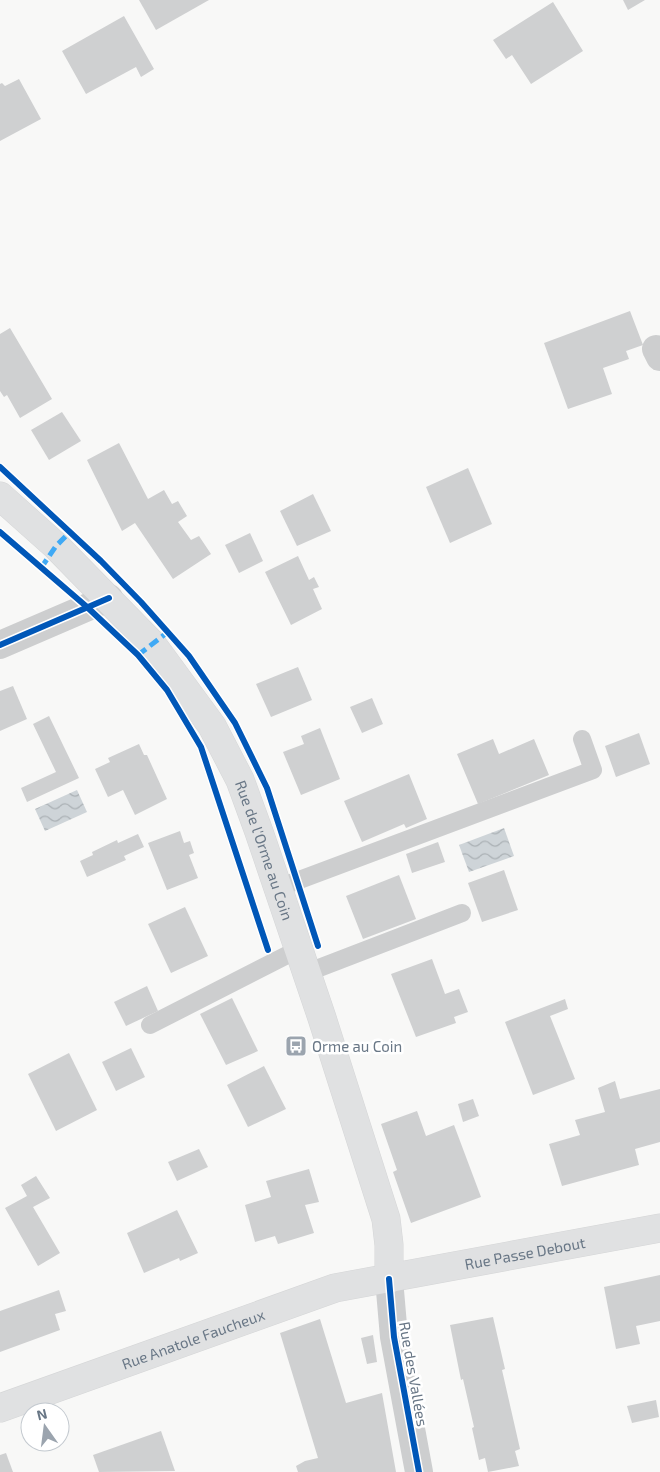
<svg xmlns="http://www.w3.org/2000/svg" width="660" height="1472" font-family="'Exo 2',sans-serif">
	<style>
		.water { fill: url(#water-waves) }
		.building { fill: #cfd0d1 }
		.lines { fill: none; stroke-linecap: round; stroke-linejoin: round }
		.secondary-casing { stroke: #d5d6d7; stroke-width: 29 }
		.service { stroke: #cdcecf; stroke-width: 18 }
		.minor { stroke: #cdcecf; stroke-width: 28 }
		.secondary { stroke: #e0e1e2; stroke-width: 28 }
		.quiet { stroke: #3fa9f5; stroke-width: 5; stroke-dasharray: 10 5; stroke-linecap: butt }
		.cycleway-casing { stroke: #fff; stroke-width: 9 }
		.cycleway { stroke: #0057b8; stroke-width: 6 }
		.labels { text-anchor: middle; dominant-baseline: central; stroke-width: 5; stroke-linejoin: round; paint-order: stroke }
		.street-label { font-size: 15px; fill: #697786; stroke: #fff }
		.poi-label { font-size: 15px; fill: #697786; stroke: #fff; text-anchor: start }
	</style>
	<defs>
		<pattern id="water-waves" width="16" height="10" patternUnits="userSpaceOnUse" patternTransform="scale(1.25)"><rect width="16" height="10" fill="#ced4d8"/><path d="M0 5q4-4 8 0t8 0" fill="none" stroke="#abb1b5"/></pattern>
	</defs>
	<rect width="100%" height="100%" fill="#f8f8f7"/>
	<g class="water">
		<path d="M77,790L87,812L45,831L35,809Z"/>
		<path d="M504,828L514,856L469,872L459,845Z"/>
	</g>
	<g class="building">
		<path d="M139,0H209L156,30Z"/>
		<path d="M623,0H645L628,10Z"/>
		<path d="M553,2L583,51L531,84L512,55L506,59L493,40Z"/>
		<path d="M124,16L154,69L141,77L136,67L86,94L62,51Z"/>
		<path d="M19,79L41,119L0,141V84L2,83L5,86Z"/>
		<path d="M630,311L643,345L626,351L629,359L603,368L612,394L568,409L544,343Z"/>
		<path d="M10,328L52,399L20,418L7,395L4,397L0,391V334Z"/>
		<path d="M62,412L81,441L49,460L31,430Z"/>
		<path d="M119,443L148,499L164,490L172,504L178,501L187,516L178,522L191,540L199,536L211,554L173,579L135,523L122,531L87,460Z"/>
		<path d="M468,468L492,524L450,543L426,487Z"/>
		<path d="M313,494L331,531L297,546L280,511Z"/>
		<path d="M250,533L263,561L239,573L225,545Z"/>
		<path d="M298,556L309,580L314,577L319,587L313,589L322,609L291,625L265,572Z"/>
		<path d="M298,667L312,700L271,717L256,684Z"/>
		<path d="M13,686L27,719L0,731V691Z"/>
		<path d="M372,698L383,724L362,733L350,707Z"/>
		<path d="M49,716L79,778L27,802L21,788L56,772L33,724Z"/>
		<path d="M320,728L340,779L301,795L283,752L304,744L301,736Z"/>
		<path d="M639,733L650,764L616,777L605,746Z"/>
		<path d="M493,739L499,754L534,739L549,775L478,804L457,754Z"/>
		<path d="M139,744L144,755H147L167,799L135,815L123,790L108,797L95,769L110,762L108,758Z"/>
		<path d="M409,774L427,819L406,828L404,824L362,842L344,801Z"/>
		<path d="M180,831L184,843L190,841L194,853L189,855L198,878L167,890L148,843Z"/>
		<path d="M138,834L144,847L124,856L126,860L87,877L80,861L93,855L92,852L117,840L118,843Z"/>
		<path d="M438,842L445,862L412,873L406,854Z"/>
		<path d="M504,870L518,910L482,922L468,883Z"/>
		<path d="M399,875L416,919L363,939L346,896Z"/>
		<path d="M185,907L208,956L171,973L148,924Z"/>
		<path d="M432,959L445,994L459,989L468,1012L454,1017L456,1023L416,1037L391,974Z"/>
		<path d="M147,986L158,1011L126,1026L114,1002Z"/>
		<path d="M232,998L258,1051L226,1065L200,1014Z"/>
		<path d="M565,999L568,1009L550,1016L575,1079L533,1095L505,1022Z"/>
		<path d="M131,1048L145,1077L116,1091L102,1062Z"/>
		<path d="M69,1053L97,1110L56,1131L28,1074Z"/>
		<path d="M264,1066L286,1109L248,1127L227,1085Z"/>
		<path d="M615,1081L620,1099L660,1089V1142L635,1149L639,1165L562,1186L549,1144L580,1135L575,1120L605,1112L598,1088Z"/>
		<path d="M473,1099L479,1116L463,1122L458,1104Z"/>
		<path d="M417,1111L426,1136L454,1125L481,1197L411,1223L393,1172L397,1170L381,1124Z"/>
		<path d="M199,1149L208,1167L177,1181L168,1162Z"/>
		<path d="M309,1169L319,1202L305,1205L314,1233L278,1244L275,1236L255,1242L245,1205L271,1197L266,1181Z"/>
		<path d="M36,1176L50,1198L33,1207L60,1253L38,1266L5,1208L27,1196L21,1185Z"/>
		<path d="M177,1210L198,1253L180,1261L179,1258L144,1273L127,1233Z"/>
		<path d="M660,1275V1321L636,1326L640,1344L616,1349L604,1287Z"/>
		<path d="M59,1290L66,1311L55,1314L60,1330L0,1352V1311Z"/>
		<path d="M493,1317L505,1369L502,1370L520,1449L515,1451L519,1466L488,1472L485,1458L479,1460L472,1428L474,1427L463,1379L461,1380L450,1325Z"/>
		<path d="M320,1319L346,1403L382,1393L396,1472H298L296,1466L305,1461L318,1458L280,1333Z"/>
		<path d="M373,1335L377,1362L367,1364L361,1338Z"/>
		<path d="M656,1400L659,1417L632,1423L627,1406Z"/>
		<path d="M161,1431L175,1471L99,1472L93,1455Z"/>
		<path d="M6,1453L13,1472H0V1455Z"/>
	</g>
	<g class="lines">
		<g class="secondary-casing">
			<g id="secondary">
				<path id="s1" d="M0,496L56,546L152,644L212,726L240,780L259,832L322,1018L386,1219L389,1245V1279"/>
				<path id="s2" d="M0,1408L335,1288L660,1228"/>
			</g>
		</g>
		<g class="service">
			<path d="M278,888L593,770L582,739"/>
			<path d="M306,973L462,913"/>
			<path d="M150,1025L299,949"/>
		</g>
		<g class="minor">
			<path d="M656,349L660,357"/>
			<path d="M0,645L109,598"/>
			<path d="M389,1279L394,1337L419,1472"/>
		</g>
		<use href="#secondary" class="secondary"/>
		<g class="quiet">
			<path d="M41,568L56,546L70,532"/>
			<path d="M138,655L168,632"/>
		</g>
		<g class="cycleway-casing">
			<g id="cycleway">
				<path d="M0,467L101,561L141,602L189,656L235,723L267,788L318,946"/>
				<path d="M0,532L87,607L138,655L167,690L201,747L268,950"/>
				<path d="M0,645L109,598"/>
				<path d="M389,1279L394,1337L419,1472"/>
			</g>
		</g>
		<use href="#cycleway" class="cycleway"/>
	</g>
	<defs>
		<g id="bus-square" transform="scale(1.125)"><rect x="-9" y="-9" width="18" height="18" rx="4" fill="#9ba4ae" stroke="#fff"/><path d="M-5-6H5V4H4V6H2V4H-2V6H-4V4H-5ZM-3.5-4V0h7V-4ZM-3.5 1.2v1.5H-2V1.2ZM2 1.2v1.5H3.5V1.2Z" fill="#fff"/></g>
	</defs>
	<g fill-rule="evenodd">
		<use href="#bus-square" x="296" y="1046"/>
	</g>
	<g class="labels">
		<g class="street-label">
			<text stroke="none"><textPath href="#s1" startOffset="449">Rue de l'Orme au Coin</textPath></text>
			<text stroke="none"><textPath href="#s2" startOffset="549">Rue Passe Debout</textPath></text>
			<text stroke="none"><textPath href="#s2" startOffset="205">Rue Anatole Faucheux</textPath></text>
			<text transform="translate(414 1374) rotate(80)">Rue des Vallées</text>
		</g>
		<g class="poi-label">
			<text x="312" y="1046">Orme au Coin</text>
		</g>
	</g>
	<g transform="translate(45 1427) rotate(346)"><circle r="24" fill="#ffffff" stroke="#c3c9cf"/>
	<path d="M0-4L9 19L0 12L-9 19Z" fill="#9ba4ae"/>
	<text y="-8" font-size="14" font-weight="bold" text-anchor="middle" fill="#697786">N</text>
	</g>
</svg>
